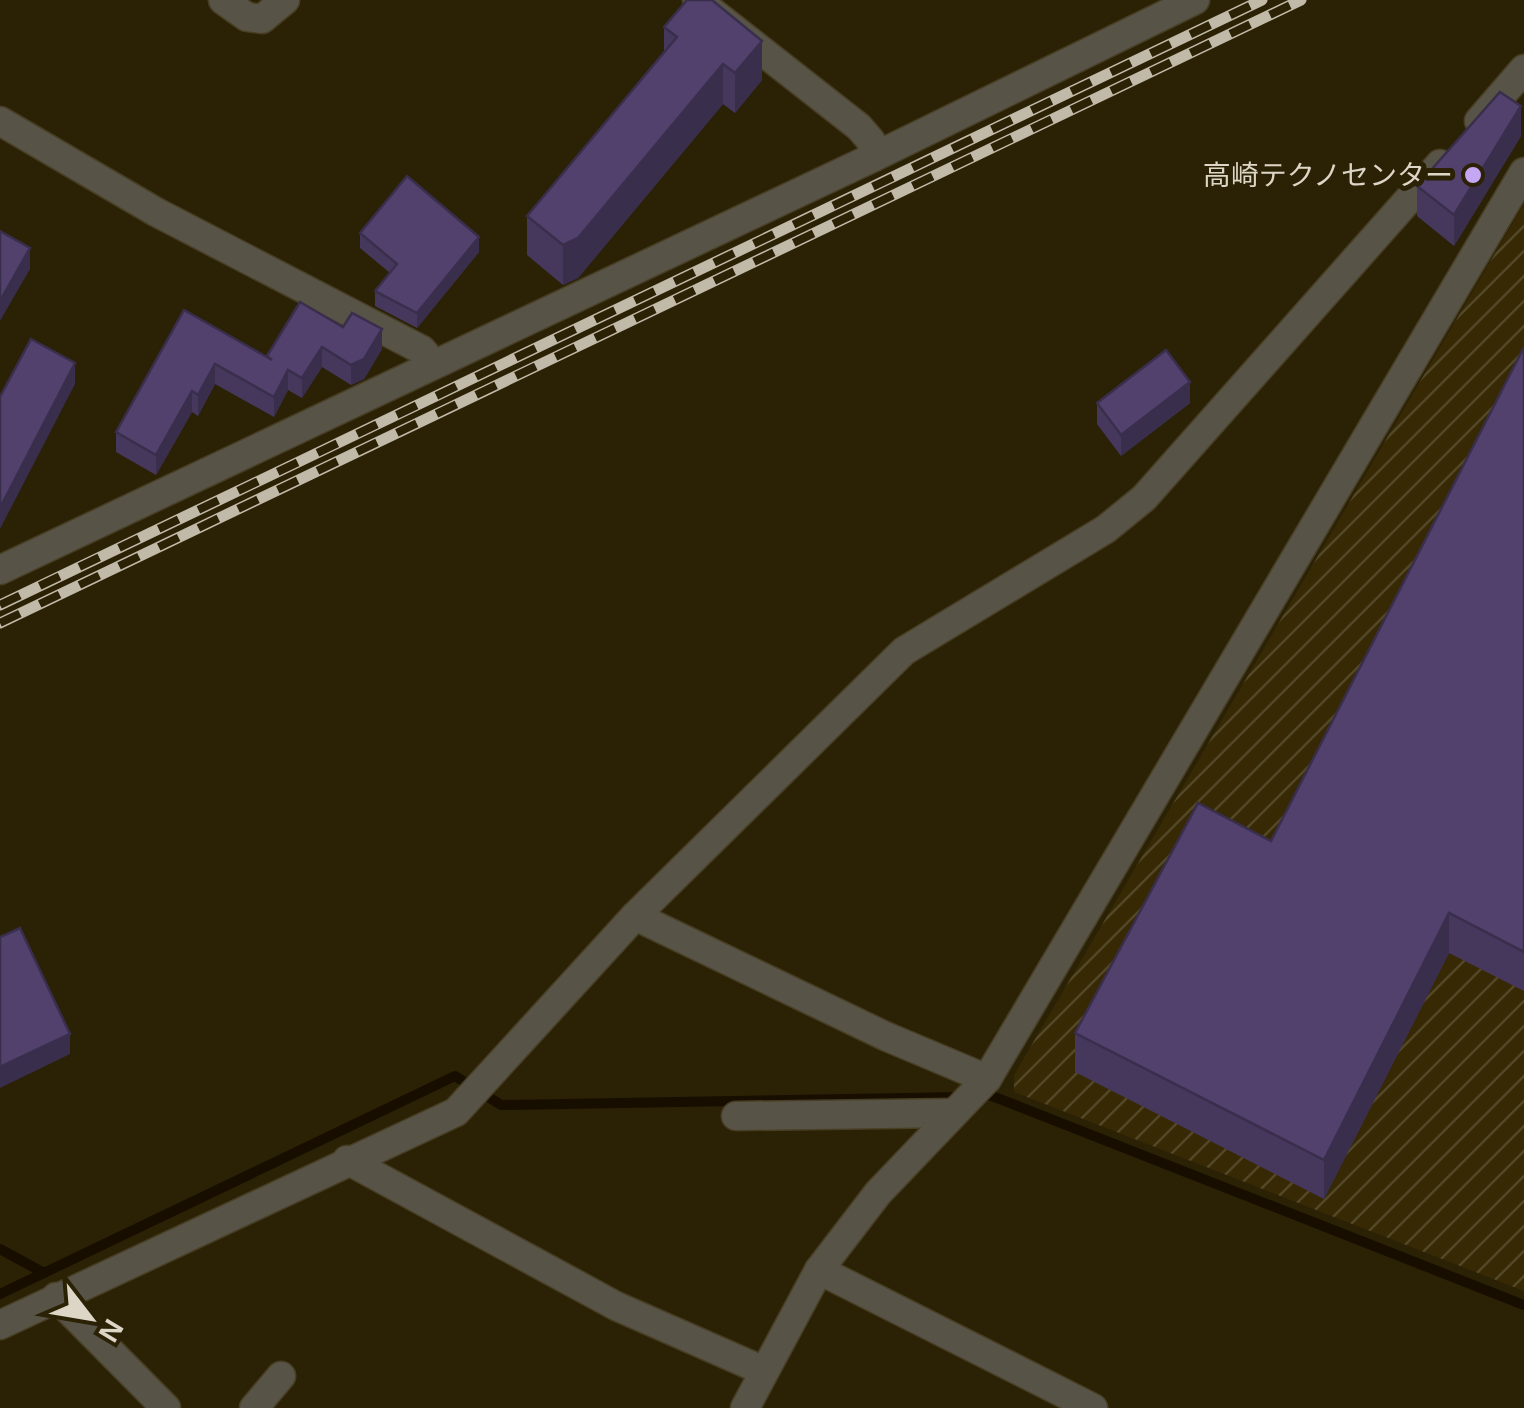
<svg xmlns="http://www.w3.org/2000/svg" width="1524" height="1408" font-family="Arial,'Noto Sans JP',sans-serif">
	<style>
		.industrial { fill: url(#industrial-furrows) }
		.lines { fill: none; stroke-linecap: round; stroke-linejoin: round }
		.stream { stroke: #170e00; stroke-width: 10 }
		.minor-casing { stroke: #473e24; stroke-width: 31 }
		.minor { stroke: #585347; stroke-width: 28 }
		.rail-casing { stroke: #c2baa9; stroke-width: 11 }
		.rail { stroke: #2b2105; stroke-width: 8; stroke-dasharray: 22; stroke-linecap: butt }
		.wall { fill: #46385d }
		.shaded-wall { fill: #392e4c }
		.building { fill: #51416c; stroke: #392e4c; stroke-width: 2.5 }
		.poi-dot { fill: #c3a7f2; stroke: #2b2105; stroke-width: 4 }
		.labels { text-anchor: middle; dominant-baseline: central; stroke-width: 10; stroke-linejoin: round; paint-order: stroke }
		.poi-label { font-size: 28px; fill: #ddd6c7; stroke: #2b2105; text-anchor: end }
	</style>
	<defs>
		<pattern id="industrial-furrows" width="10" height="10" patternUnits="userSpaceOnUse" patternTransform="scale(2.5)"><rect width="10" height="10" fill="#362904"/><path d="M-1 1l2-2M0 10L10 0M9 11l2-2" fill="none" stroke="#534727"/></pattern>
	</defs>
	<rect width="100%" height="100%" fill="#2b2105"/>
	<path class="industrial" d="M1524,204V1291L1014,1092V1075Z"/>
	<g class="lines">
		<g class="stream">
			<path d="M980,1096H992L1524,1305"/>
			<path d="M0,1249L44,1273"/>
			<path d="M0,1294L455,1076L501,1105L963,1097"/>
		</g>
		<g class="minor-casing">
			<g id="minor">
				<path d="M223,0L247,17L262,19L285,0"/>
				<path d="M697,0L859,127L871,141L874,157"/>
				<path d="M0,121L156,212L422,350L434,364"/>
				<path d="M1479,121L1524,69"/>
				<path d="M0,570L874,157L1195,0"/>
				<path d="M635,916L885,1036L987,1079"/>
				<path d="M736,1116L954,1113"/>
				<path d="M347,1160L616,1306L764,1371"/>
				<path d="M819,1270L1093,1408"/>
				<path d="M56,1297L166,1408"/>
				<path d="M0,1325L456,1112L635,916L904,651L1106,529L1144,498L1440,164"/>
				<path d="M254,1408L281,1376"/>
				<path d="M745,1408L819,1270L878,1193L987,1079L1524,172"/>
			</g>
		</g>
		<use href="#minor" class="minor"/>
		<g class="rail-casing">
			<g id="rail">
				<path d="M0,605L1262,0"/>
				<path d="M0,623L1301,0"/>
			</g>
		</g>
		<use href="#rail" class="rail"/>
	</g>
	<g class="wall">
		<path d="M664,27L762,80L735,113L723,104L578,278L563,285L527,255V216L664,51Z"/>
		<path d="M1521,136L1454,246L1417,216V186Z"/>
		<path d="M360,233L479,252L417,328L375,306V291L390,273L360,248Z"/>
		<path d="M184,310L267,357L343,327L382,349L364,379L351,385L322,367L302,398L288,390L274,417L215,384L198,416L192,412L156,475L116,452V432Z"/>
		<path d="M1524,347V991L1449,953L1324,1199L1075,1072V1033L1271,841Z"/>
		<path d="M1097,403H1190L1121,456L1097,424Z"/>
	</g>
	<g class="shaded-wall">
		<path d="M762,41V80L735,113V73Z"/>
		<path d="M723,64V104L578,278L563,285V245Z"/>
		<path d="M1521,106V136L1454,246V215Z"/>
		<path d="M479,237V252L417,328V313Z"/>
		<path d="M30,248V269L0,321V301Z"/>
		<path d="M382,329V349L364,379L351,385V365Z"/>
		<path d="M322,347V367L302,398V378Z"/>
		<path d="M75,363V384L0,529V508Z"/>
		<path d="M215,364V384L198,416V395Z"/>
		<path d="M288,370V390L274,417V397Z"/>
		<path d="M1190,382V403L1121,456V435Z"/>
		<path d="M192,391V412L156,475V455Z"/>
		<path d="M1449,913V953L1324,1199V1160Z"/>
		<path d="M70,1034V1054L0,1088V1067Z"/>
	</g>
	<g class="building">
		<path d="M687,0H712L762,41L735,73L723,64L578,238L563,245L527,216L677,37L664,27Z"/>
		<path d="M1500,92L1521,106L1454,215L1417,186Z"/>
		<path d="M407,176L479,237L417,313L375,291L397,264L360,233Z"/>
		<path d="M0,231L30,248L0,301Z"/>
		<path d="M300,302L343,327L352,313L382,329L364,359L351,365L322,347L302,378L288,370L274,397L215,364L198,395L192,391L156,455L116,432L184,310L272,360L267,356Z"/>
		<path d="M31,339L75,363L0,508V397Z"/>
		<path d="M1524,347V952L1449,913L1324,1160L1075,1033L1198,803L1271,841Z"/>
		<path d="M1166,350L1190,382L1121,435L1097,403Z"/>
		<path d="M20,928L70,1034L0,1067V937Z"/>
	</g>
	<circle class="poi-dot" cx="1473" cy="175" r="10"/>
	<g class="labels">
		<g class="poi-label">
			<text x="1453" y="175">高崎テクノセンター</text>
		</g>
	</g>
	<g transform="translate(90 1318) rotate(121)" stroke="#2b2105" stroke-width="8" paint-order="stroke">
	<path d="M0-8L18 38L0 25L-18 38Z" fill="#ddd6c7"/>
	<text y="-15" font-size="28" font-weight="bold" text-anchor="middle" fill="#ddd6c7">N</text>
	</g>
</svg>
